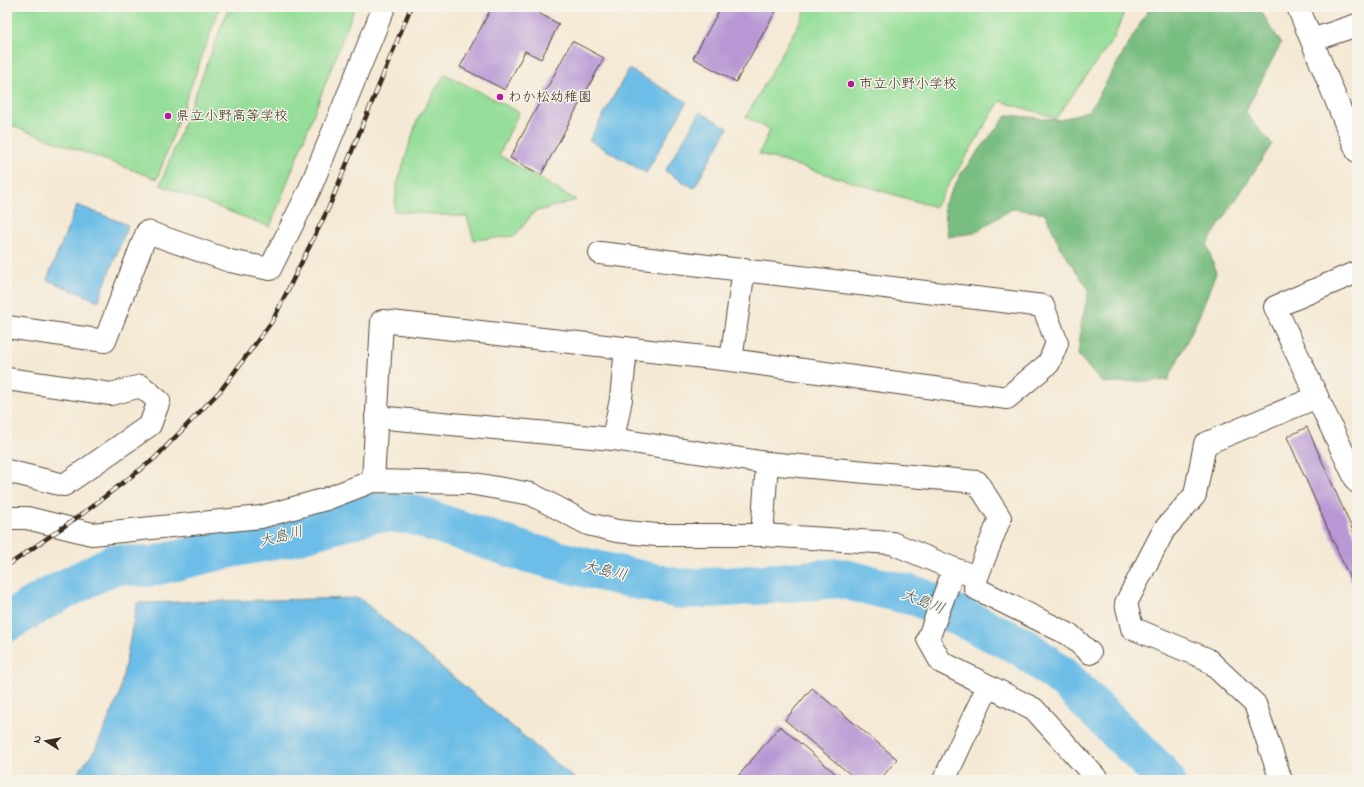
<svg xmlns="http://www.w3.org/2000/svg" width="1364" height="787" font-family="'Indie Flower','Klee One',sans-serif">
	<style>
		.green { fill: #95de99; stroke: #68845c }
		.forest { fill: #78bd81; stroke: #5a7450 }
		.water { fill: #6cbde7; stroke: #547482 }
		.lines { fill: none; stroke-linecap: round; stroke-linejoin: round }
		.river { stroke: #6cbde7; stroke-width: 40 }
		.building { fill: #b797d4 }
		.minor-casing { stroke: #574739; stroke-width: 24 }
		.minor { stroke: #fff; stroke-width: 22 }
		.rail-casing { stroke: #3b2a1e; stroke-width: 4.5 }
		.rail { stroke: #f7f3e8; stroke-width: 3; stroke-dasharray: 9; stroke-linecap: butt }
		.poi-dot { fill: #b5179e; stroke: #f7f3e8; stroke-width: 1.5 }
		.labels { text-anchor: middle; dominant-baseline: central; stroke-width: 3; stroke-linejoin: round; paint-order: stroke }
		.poi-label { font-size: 14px; fill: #3b2a1e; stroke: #f7f3e8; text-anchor: start }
		.water-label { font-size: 15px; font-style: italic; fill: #4a565a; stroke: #f7f3e8 }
	</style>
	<rect width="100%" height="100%" fill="#f7f3e8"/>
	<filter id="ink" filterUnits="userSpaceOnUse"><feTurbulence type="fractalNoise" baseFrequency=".025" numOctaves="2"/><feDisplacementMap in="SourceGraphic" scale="8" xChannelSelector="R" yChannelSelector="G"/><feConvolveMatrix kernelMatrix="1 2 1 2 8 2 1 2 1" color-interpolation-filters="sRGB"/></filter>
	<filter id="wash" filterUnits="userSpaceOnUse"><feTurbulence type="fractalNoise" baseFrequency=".012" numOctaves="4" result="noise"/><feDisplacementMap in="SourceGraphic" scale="16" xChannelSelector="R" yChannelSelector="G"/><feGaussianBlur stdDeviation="0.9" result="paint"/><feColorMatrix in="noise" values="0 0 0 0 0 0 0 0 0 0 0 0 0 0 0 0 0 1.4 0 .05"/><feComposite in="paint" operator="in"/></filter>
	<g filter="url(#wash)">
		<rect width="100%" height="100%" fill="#f4e9d4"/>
		<g class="green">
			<path d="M7,7H220L157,179L7,124Z"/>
			<path d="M229,7H355L270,227L160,185Z"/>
			<path d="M808,7H1126L1114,38L1056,118L1000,101L935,207L759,154L770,130L746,117Z"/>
			<path d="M445,74L519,112L499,155L576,200L534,212L515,236L474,240L467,217L394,211L397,185L417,120Z"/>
		</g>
		<path class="forest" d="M1150,7H1258L1281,43L1245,112L1272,144L1207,244L1216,273L1199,316L1168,380L1102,383L1078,355L1082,320L1089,290L1060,247L1045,213L1012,209L974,233L948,237L944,205L962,172L1007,115L1060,120L1090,110Z"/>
		<g class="water">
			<path d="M629,69L687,102L646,173L589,140Z"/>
			<path d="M700,112L728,128L694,188L665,171Z"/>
			<path d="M77,205L128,225L98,301L47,280Z"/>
			<path d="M359,598L576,780H72L95,750L119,696L137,603Z"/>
		</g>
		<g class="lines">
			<path class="river" d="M7,622L46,599L114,564L149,567L230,548L288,537L376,512L411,514L525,552L599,571L680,589L727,587L839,578L919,597L1023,647L1065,679L1156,769L1165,780"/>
		</g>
		<g id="blocks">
			<g class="building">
				<path d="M492,7H527L559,24L541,59L525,51L505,90L460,67Z"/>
				<path d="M717,7H778L736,82L693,58L720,9Z"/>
				<path d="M572,41L604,58L541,175L510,158Z"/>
				<path d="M1307,427L1357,540L1356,592L1287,437Z"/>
				<path d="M812,688L897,759L880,780H857L785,720Z"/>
				<path d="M780,726L843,780H735Z"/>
			</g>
		</g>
	</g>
	<g filter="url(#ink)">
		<use href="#blocks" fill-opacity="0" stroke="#574739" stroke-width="1"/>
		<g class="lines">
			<g class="minor-casing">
				<g id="minor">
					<path d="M1298,7L1357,151"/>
					<path d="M1312,40L1357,25"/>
					<path d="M1357,272L1275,307L1357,482"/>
					<path d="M7,327L105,341L147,232L230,261L270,269L309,191L384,7"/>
					<path d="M731,360L744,269"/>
					<path d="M7,379L111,394L141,386L159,401L150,425L64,485L7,471"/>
					<path d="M376,417L613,439L767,463L977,482L1000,518L977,577L975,588L1070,635L1090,653"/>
					<path d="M613,439L621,399L626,348"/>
					<path d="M373,481L382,321L731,360L1007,398L1049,363L1057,343L1043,306L600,253"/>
					<path d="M7,518H27L92,534L261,517L326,499L373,481L469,483L531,494L588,524L617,531L656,535H762L892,543L954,569L977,577"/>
					<path d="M762,535L767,463"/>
					<path d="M954,569L928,639L941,662L1034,709L1098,780"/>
					<path d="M944,780L988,686"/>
					<path d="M1281,780L1255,704L1207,659L1132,628L1126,603L1164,530L1195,495L1205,444L1317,397"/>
				</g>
			</g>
			<use href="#minor" class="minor"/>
			<g class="rail-casing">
				<path id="rail" d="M7,566L82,514L154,459L221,390L273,320L329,207L411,7"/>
			</g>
			<use href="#rail" class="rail"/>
		</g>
	</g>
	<g class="poi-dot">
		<circle cx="851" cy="84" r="4"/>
		<circle cx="500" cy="97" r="4"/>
		<circle cx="168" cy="116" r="4"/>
	</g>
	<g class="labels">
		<g class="poi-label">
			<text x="859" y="84">市立小野小学校</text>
			<text x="508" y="97">わか松幼稚園</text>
			<text x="176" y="116">県立小野高等学校</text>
		</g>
		<g class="water-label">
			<text transform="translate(281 537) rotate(-14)">大島川</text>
			<text transform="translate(605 571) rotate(13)">大島川</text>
			<text transform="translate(923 602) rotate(21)">大島川</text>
		</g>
	</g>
	<rect width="1364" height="787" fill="none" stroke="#f7f3e8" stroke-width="24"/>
	<g transform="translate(46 741) rotate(281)" stroke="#f7f3e8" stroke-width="3" paint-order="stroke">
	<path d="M0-3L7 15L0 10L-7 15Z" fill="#3b2a1e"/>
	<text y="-6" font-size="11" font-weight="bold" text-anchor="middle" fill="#3b2a1e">N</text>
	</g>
</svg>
